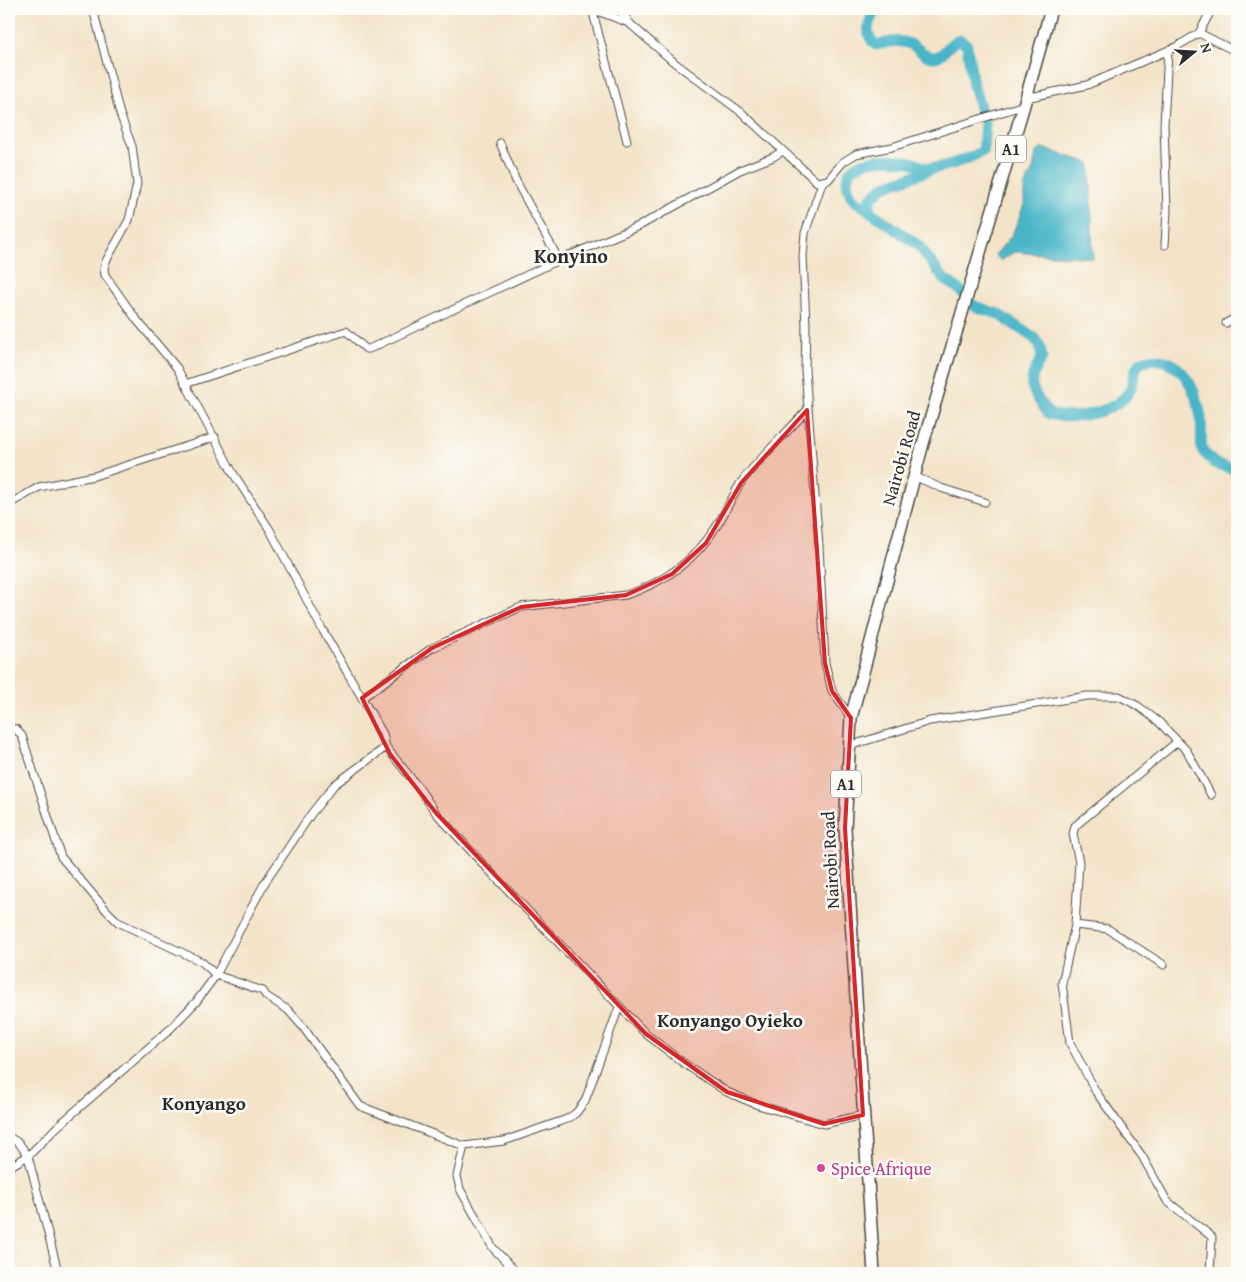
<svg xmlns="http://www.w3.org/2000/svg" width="1246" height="1282" font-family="'Gentium Book Plus',serif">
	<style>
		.water { fill: #4ab5c7; stroke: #3a7079 }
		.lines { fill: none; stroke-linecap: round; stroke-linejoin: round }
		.river { stroke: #4ab5c7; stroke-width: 11 }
		.minor-casing { stroke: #494743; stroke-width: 9 }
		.trunk-casing { stroke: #494743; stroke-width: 14 }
		.minor { stroke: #fff; stroke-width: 7 }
		.trunk { stroke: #fff; stroke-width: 11 }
		.marked { fill: #d62828; fill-opacity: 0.2; stroke: #d62828; stroke-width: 4; stroke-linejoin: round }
		.hotel-dot { fill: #d1479c; stroke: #fdfcf7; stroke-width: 2 }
		.labels { text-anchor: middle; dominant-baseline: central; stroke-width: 5; stroke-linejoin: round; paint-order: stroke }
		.shield { fill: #fdfcf7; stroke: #6a6a68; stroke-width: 1 }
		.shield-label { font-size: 16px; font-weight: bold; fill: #2b2b2b }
		.street-label { font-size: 18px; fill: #2b2b2b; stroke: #fdfcf7 }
		.hotel-label { font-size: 18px; fill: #b23c85; stroke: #fdfcf7; text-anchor: start }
		.neighbourhood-label { font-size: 19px; font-weight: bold; fill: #2b2b2b; stroke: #fdfcf7 }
		.quarter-label { font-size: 20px; font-weight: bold; fill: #2b2b2b; stroke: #fdfcf7 }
	</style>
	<rect width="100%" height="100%" fill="#fdfcf7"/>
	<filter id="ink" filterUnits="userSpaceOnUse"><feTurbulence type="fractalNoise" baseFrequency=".02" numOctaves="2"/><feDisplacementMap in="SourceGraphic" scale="10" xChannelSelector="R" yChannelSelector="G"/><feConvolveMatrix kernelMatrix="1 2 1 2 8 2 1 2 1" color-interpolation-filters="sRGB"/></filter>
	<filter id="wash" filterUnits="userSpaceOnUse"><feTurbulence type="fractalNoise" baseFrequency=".0096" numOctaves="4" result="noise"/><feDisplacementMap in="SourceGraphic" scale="20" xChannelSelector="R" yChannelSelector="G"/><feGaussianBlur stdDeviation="1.12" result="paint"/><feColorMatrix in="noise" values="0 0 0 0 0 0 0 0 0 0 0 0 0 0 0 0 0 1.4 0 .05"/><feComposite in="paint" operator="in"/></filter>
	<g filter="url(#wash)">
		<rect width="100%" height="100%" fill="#f3e4c9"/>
		<path class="water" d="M1042,148L1090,163L1093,258L1014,252L1001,261L995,255L1012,235L1024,205V187L1033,170L1036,153Z"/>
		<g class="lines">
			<g class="river">
				<path d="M876,9C869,20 863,34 876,45C888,43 898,39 910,44C919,47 923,57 933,57C946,57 946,42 961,40L967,45L973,85L985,123L983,151C972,157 941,170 928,168C921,167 914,162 906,161C879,156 830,161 853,199L919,246L944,279L959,289L974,306L998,314L1034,338L1040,346L1042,358C1024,385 1032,391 1049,414C1073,421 1117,413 1130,390C1134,382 1133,371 1139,364C1144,358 1153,359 1160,360C1184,364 1195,390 1200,412C1203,424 1200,437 1202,450L1214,463L1237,470"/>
				<path d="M870,212V199L883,187L933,169"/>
			</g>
		</g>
	</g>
	<g filter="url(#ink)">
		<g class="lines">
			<g class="minor-casing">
				<g id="minor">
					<path d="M93,9L120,114L132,146L137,184L129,220L106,261L104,269L105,275L136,319L177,368L233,473L270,530L322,629L383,734L386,747"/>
					<path d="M592,9L629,23L675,63L741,112L817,182L828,180L843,162L856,154L892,147L1024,105"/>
					<path d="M592,9L627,141"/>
					<path d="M619,9L629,22"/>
					<path d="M1199,33L1237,52"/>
					<path d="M1026,98L1087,85L1176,47L1199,33L1212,9"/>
					<path d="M500,143L516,181L559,260"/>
					<path d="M822,183L805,233L803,256L806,326L805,370L819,546L825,663L832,691L851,718"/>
					<path d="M1165,245L1167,211L1164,125L1168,51"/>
					<path d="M1226,323L1237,317"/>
					<path d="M185,384L346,331L366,349H369L559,260L641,225L740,170L773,157L781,152"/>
					<path d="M914,476L941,488L985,502"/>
					<path d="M9,504L39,487L94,476L215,437"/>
					<path d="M362,698L432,648L521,607L626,595C666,582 696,560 718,524C726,511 732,497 740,484C756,461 788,432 807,410"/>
					<path d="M9,728L16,729L22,736L61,857L107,911L118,922L202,962L216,975L263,991L266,996L288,1010L303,1027L360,1106L464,1146L504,1141L567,1119L576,1113L585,1101L619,1007"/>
					<path d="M1177,742L1075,826L1073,834L1079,862L1075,925L1062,983L1070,1043L1096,1092L1142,1156L1167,1201L1212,1237L1210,1273"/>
					<path d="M849,746L930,721L1087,696H1119L1138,706L1159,722L1187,751L1211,795"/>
					<path d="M1075,925L1108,929L1164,965"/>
					<path d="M9,1137L19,1143L28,1156L57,1268L62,1273"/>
					<path d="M464,1146L457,1176L460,1189L493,1248L517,1273"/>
					<path d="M9,1167L28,1156L58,1126L168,1031L196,1002L216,975L264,884L311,814L334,785L386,747L419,788L436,813L481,862L646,1034L682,1062L727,1092L758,1105L824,1124L863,1115"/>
				</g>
			</g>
			<g class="trunk-casing">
				<path id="trunk" d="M874,1273L845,828L851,718L922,447L1024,105L1051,9"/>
			</g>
			<use href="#minor" class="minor"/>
			<use href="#trunk" class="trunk"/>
		</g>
	</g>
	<path class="marked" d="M807,410L825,663L832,691L851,718L845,828L863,1115L824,1124L727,1092L646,1034L436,813L390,754L362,698L432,648L521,607L626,595L672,574L706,543L741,483Z"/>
	<circle class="hotel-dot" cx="821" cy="1168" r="5"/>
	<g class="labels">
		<g class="shield">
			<rect x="996" y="135.5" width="30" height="27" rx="4"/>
			<rect x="831" y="770.5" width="30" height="27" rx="4"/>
		</g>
		<g class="shield-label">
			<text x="1011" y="149">A1</text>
			<text x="846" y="784">A1</text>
		</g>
		<g class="street-label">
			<text transform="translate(901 458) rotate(-74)">Nairobi Road</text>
			<text transform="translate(830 860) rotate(-93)">Nairobi Road</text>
		</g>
		<g class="hotel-label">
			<text x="831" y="1168">Spice Afrique</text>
		</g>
		<g class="neighbourhood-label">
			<text x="730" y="1020">Konyango Oyieko</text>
			<text x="204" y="1103">Konyango</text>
		</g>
		<g class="quarter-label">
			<text x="571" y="255">Konyino</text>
		</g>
	</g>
	<rect width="1246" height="1282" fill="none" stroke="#fdfcf7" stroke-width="30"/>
	<g transform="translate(1194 52) rotate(72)" stroke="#fdfcf7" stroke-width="4" paint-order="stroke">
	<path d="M0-4L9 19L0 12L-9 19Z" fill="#2b2b2b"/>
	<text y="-8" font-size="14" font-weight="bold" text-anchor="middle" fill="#2b2b2b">N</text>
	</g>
</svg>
